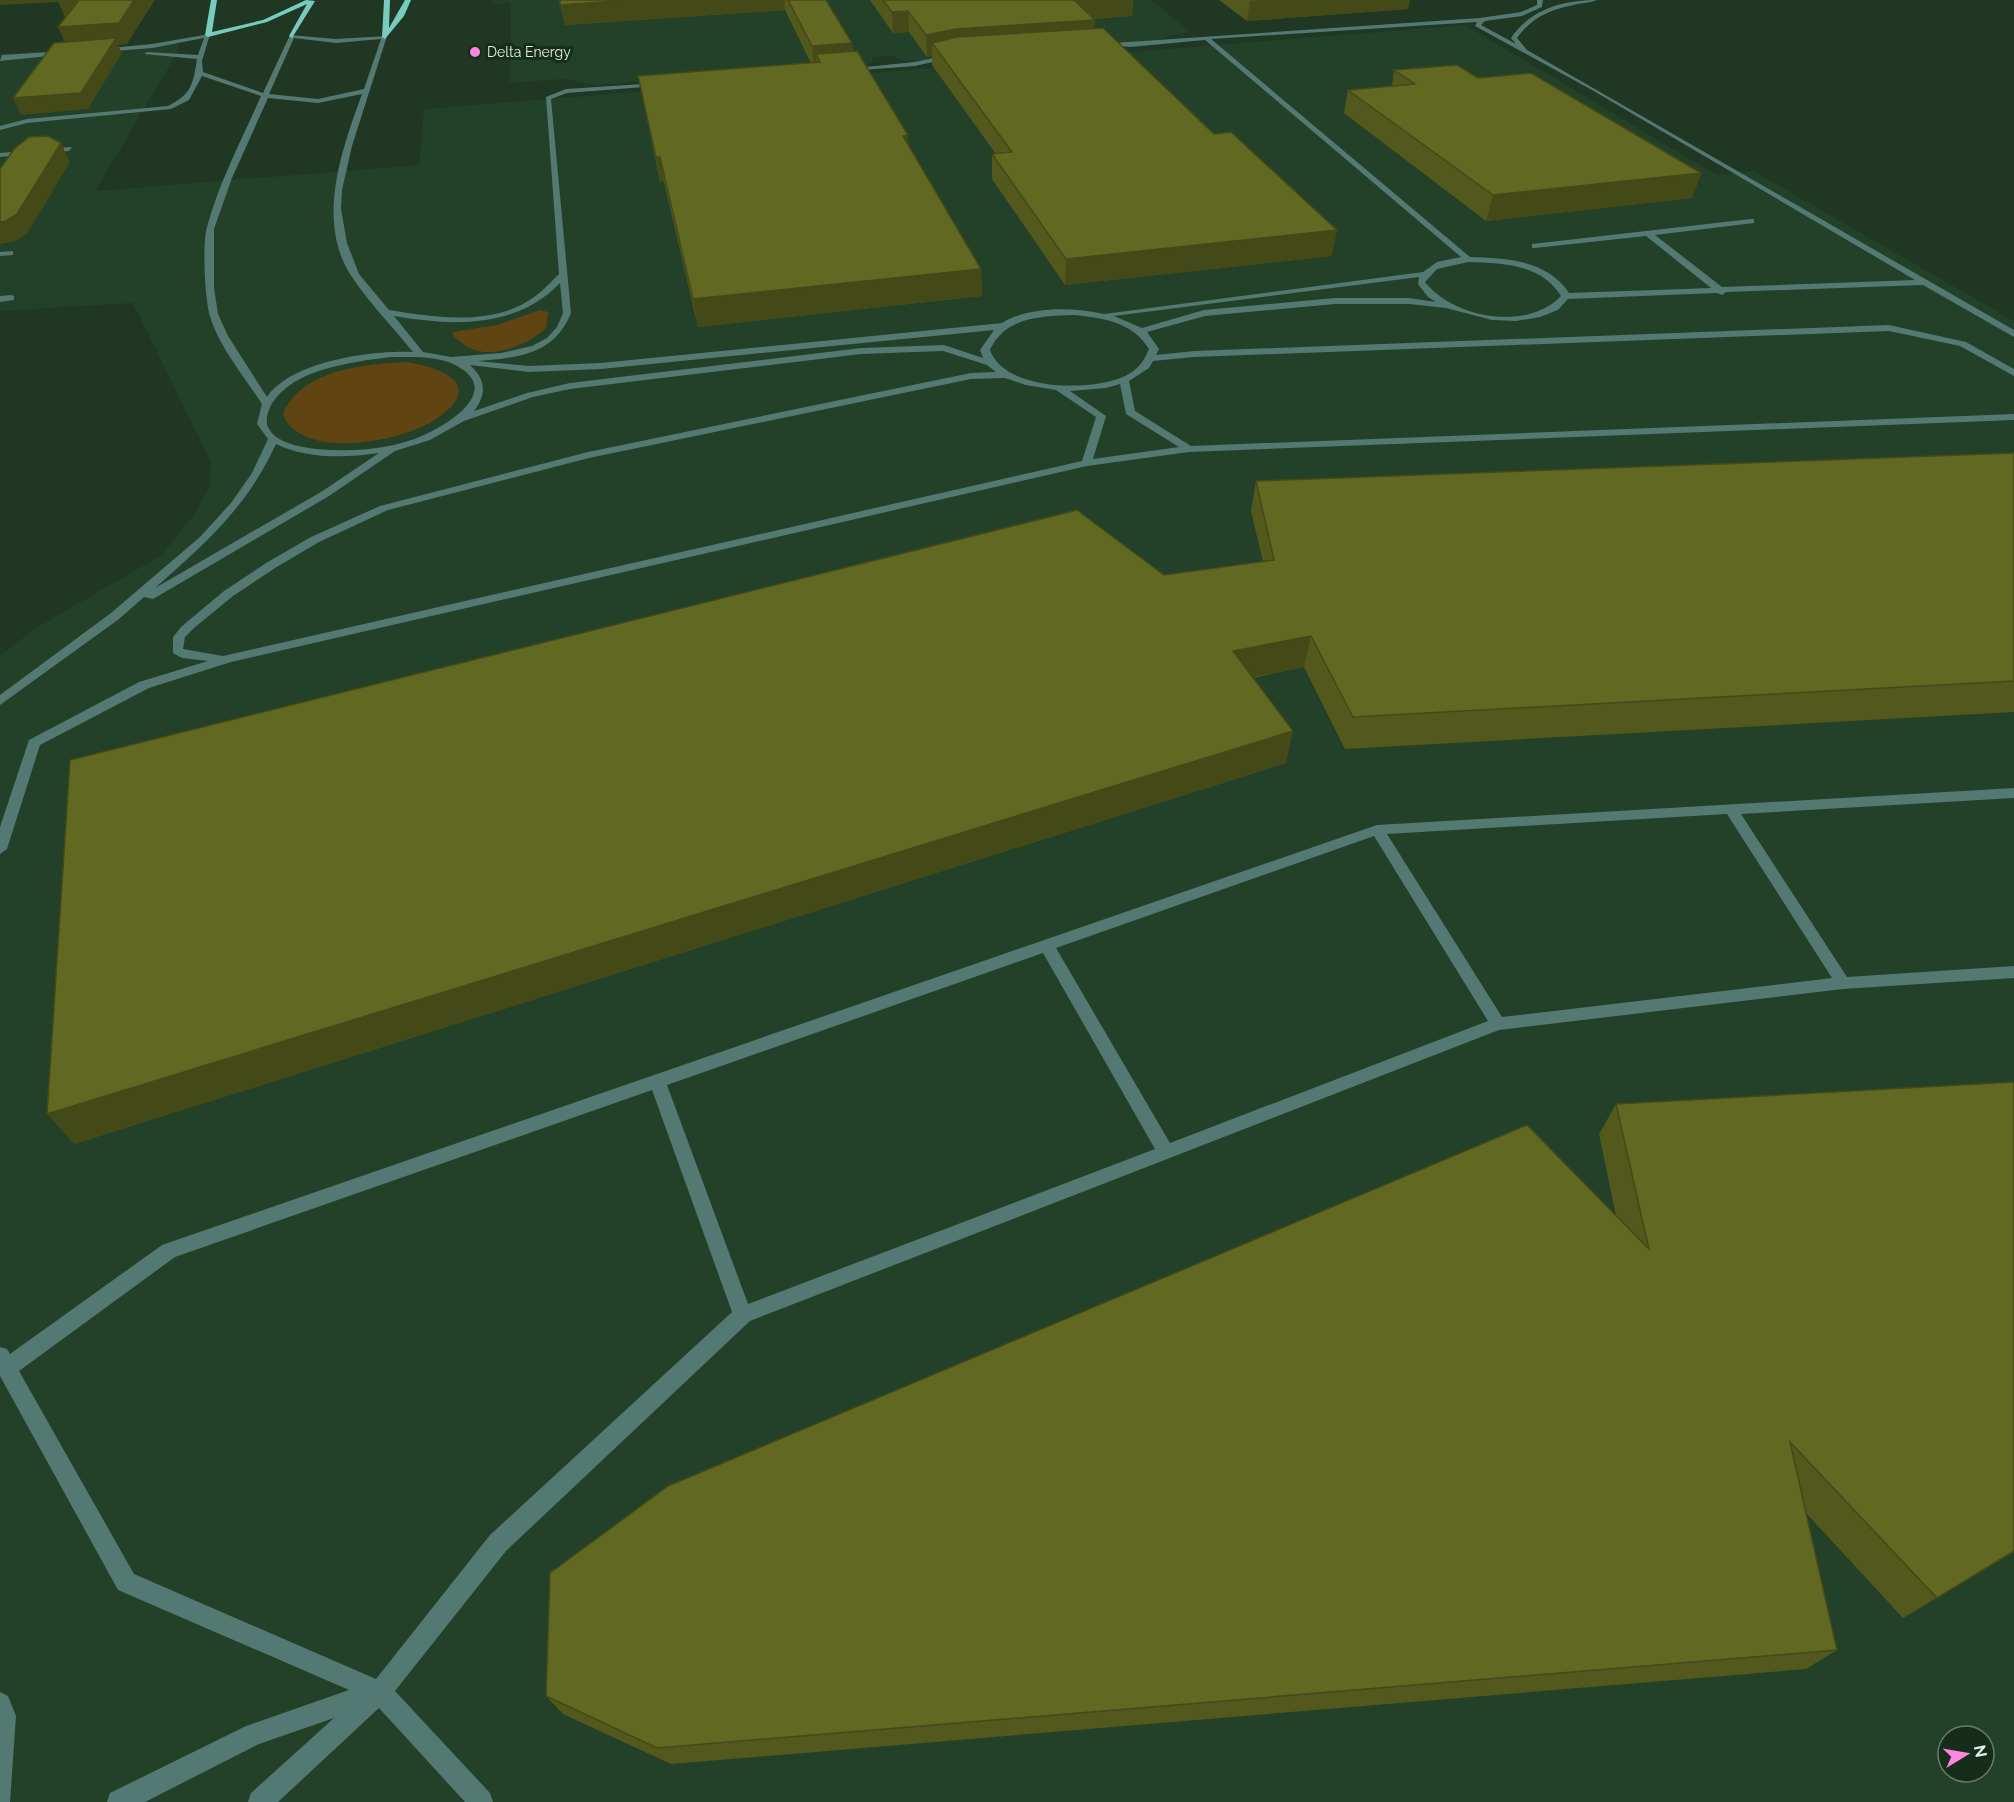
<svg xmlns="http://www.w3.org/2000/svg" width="2014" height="1802" font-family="Raleway,sans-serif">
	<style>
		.built { fill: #224128; fill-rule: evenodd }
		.green { fill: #604513 }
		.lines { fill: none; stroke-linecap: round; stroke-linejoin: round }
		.service { fill: #547872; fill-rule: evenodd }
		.trunk { fill: #78ccbf; fill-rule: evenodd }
		.wall { fill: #53591d }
		.shaded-wall { fill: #444918 }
		.building { fill: #616822; stroke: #444918; stroke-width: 1.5 }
		.poi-dot { fill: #fd86e1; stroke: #152d1a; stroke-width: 2 }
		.labels { text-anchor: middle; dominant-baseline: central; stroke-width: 6; stroke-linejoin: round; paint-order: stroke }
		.far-poi-label { font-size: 14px; fill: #e2f1e4; stroke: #152d1a; text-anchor: start }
	</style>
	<rect width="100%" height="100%" fill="#1f3723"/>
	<g class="built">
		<path d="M493,0H1152L1190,32L1167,36L1158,41L919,61L901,60L892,56L872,57L873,62L866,64L596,85L563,79L510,83L511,3L493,4Z"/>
		<path d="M1465,25L1717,175L1753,171L2014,321V1802H0V656L36,628L162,555L195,513L210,485L211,462L133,303L0,311V54L179,43L176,55L95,191L419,165L424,109ZM1948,1736H1984V1772H1948Z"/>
	</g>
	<g class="green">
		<path d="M540,310L548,312L546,328C531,343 494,359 472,349C465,347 459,340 453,336V332L497,325Z"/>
		<path d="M406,362C446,368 487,387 433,421C400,442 300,461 283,414C301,370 363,364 406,362Z"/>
	</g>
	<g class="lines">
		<g class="service">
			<path d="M1537,0H1543L1542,7L1522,16L1485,21L1481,25L1516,44L1511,38C1531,9 1563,0 1597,0C1590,3 1581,3 1574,5C1551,9 1531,18 1517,38L1527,50L2014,330V337L1923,285L1726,292L1722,295L1717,293L1568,299L1558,310L1540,317L1516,321L1492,320L1446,308L1409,304H1335L1205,316L1147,332L1159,349L1156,355L1194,351L1889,325L1966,342L2014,369V376L1960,346L1889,331L1194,357L1153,361L1149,368L1129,381L1135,411L1191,446L2014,414V420L1189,452L1087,466L231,662L149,688L40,745L7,849L0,854V827L29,740L139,682L208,661L182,658L173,653V637L181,627L224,591L266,563L311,537L380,506L588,452L971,373L996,372L987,365L943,351L861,354L570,389L533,397L464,421L430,440L395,451L329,496L153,599L144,597L119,619L0,705V695L111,613L200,537L231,503L252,473L268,439L257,424L262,404C244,376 218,346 209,313C205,295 202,245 207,227C219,182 242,139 261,96L202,76L189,100L171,109L27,123L0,130V126L27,119L168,106C192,94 193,84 197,59L144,54L147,52L198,55L204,38L152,48L102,52L100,49L152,44L210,34L202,61L203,72L263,93L290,35L336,39L387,36L352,146L342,190L341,209L347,243L359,274L389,310C431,317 483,325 523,304C538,296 548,285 559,274L546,97L566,89L659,83L657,86L567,93L551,99L571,313C555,354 518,358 478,361L529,366L601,363L1002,323C1030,306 1072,307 1104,314L1423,272L1437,262L1461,257L1205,40L1130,47L1099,44L1480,18L1521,12L1537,5ZM1477,22L1475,26L1592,90L1915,280L1722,287L1655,235L1754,223V219H1751L1532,244V248H1535L1646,236L1711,288L1569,293C1547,260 1507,258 1470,257L1211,39ZM294,38L336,43L381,39L364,89L318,99L269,94ZM362,94C342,149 315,222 352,277C370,304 392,326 413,352C373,350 291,361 267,397L228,336L218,314L214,288V229L232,178L268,98L318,103ZM1468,262C1503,263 1541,264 1561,296C1528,331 1454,319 1425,282L1437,269ZM1419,277L1418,284L1428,297L1436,302L1409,298H1335L1204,310L1142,328L1114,316ZM560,283L563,313L557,327L547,338L532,346L501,353L451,357L423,352L394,316C452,326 516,329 560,283ZM1074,315C1103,318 1133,322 1149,349C1144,361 1138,370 1125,376C1092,392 1004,391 990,350C1005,317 1041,316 1074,315ZM994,330L980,350L983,358L944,345L861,348L570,383L527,393L474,411C487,394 486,380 470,365L529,372L601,369ZM391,357C414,357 443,355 462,369C499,394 445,426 424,435C391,450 352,452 316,449C301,447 275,443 268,427C265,420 268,411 271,405C293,368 353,362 391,357ZM1005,378L1026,385L1056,390L1096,417L1082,461L223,656L183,649L185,637L194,628L233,596L275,568L319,542L388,510L589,458L971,379ZM1120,384L1126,414L1179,447L1093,459L1106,416L1070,391L1106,388ZM276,444C307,459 345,458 379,453L321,492L155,588C205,544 247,507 276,444Z"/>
			<path d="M66,51L68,54L0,61L2,55Z"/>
			<path d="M953,54L955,57L915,66L849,71L846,69L915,62Z"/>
			<path d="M72,147L69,151L0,157V153Z"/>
			<path d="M13,251V255L0,256V252Z"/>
			<path d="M11,295L14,296V300L0,302V296Z"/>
			<path d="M2014,788V798L1741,814L1847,977L2014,966V978L1843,989L1499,1030L750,1321L506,1551L395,1691L490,1793L493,1802H465L379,1708L278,1802H248L251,1793L334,1718L259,1744L145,1802H107L110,1793L246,1726L349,1690L118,1590L0,1376V1347L7,1349L10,1354L162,1245L1377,825ZM1727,814L1832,978L1502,1017L1387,834ZM1374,836L1488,1021L1170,1143L1056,948ZM1043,953L1155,1149L748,1304L667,1085ZM652,1090L732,1312L490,1535L376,1679L134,1574L19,1371L175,1257Z"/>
			<path d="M0,1692L8,1696L16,1716L10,1802H0Z"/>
		</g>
		<g class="trunk">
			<path d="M211,0H217L212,32L263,20L306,0L315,1L292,38L289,36L307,4L267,22L208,37L205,35Z"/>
			<path d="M384,0H390L389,28L405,0H411L404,16L385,39L382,37Z"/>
		</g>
	</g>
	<g class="wall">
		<path d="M560,0H826L852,43L853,51L981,269L982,296L698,327L664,182H660L638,76L811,63L785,10L565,25Z"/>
		<path d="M870,0H1133L1132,16L1093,19L1095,20L1094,28L1332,256L1065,285L992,179V154H996L932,65V56L927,57L909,32L893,33Z"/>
		<path d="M1219,0H1410L1408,9L1247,21Z"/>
		<path d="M1394,70L1478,78L1701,173L1692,198L1486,221L1344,113L1348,90L1392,86Z"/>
		<path d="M2014,453V712L1345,749L1304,667L1253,678L1286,763L74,1144L1164,575L1263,562L1251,511L1256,481Z"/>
		<path d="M1616,1104L2014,1552L1903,1618L1805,1512L1837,1650L1806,1669L671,1764L563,1714L546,1696L1616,1216L1599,1134Z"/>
	</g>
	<g class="shaded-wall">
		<path d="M0,0H85L92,15L65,17L58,2L0,5Z"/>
		<path d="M134,0H155L127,44L118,45L122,53L88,109L21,115L13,98L68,49L58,27Z"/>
		<path d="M629,0H784L785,10L565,25L560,5Z"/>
		<path d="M1073,0H1133L1132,16L1072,20Z"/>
		<path d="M1259,0H1410L1408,9L1247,21L1250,1Z"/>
		<path d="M908,11L909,32L893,33L892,12Z"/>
		<path d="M1095,20L1094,42L932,43V56L927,57L926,35L956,29Z"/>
		<path d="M852,43L854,65L820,62L816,54L817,68H814L812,46Z"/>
		<path d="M908,135L909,159L903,136Z"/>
		<path d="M61,143L70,162L27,234L16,241L0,244V222Z"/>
		<path d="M656,157H660L664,182H660Z"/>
		<path d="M1701,173L1692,198L1486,221L1493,195Z"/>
		<path d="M1337,230L1332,256L1065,285L1066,259Z"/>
		<path d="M981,269L982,296L698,327L693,299Z"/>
		<path d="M1311,636L1304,667L1228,682L1233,651Z"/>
		<path d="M1293,731L1286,763L74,1144L47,1114Z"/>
	</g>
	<g class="building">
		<path d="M79,0H134L119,23L58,27Z"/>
		<path d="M560,0H629L560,5Z"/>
		<path d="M788,0H826L852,43L812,46Z"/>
		<path d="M883,0H1074L1095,20L956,29L926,35L908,11L892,12Z"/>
		<path d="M1103,28L1214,134L1231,132L1337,230L1066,259L992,154L1012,152L932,43L957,37Z"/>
		<path d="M116,38L81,93L13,98L54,43Z"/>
		<path d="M857,51L908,135L903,136L981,269L693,299L660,157H656L638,76L820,62L816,54Z"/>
		<path d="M1457,65L1478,78L1531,73L1701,173L1493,195L1348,90L1415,84L1394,70Z"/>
		<path d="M48,136L61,143L17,214L6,221L0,222V169L14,149L29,137Z"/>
		<path d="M2014,453V681L1353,717L1311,636L1233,651L1293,731L47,1114L70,760L1077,510L1164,575L1274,560L1256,481Z"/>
		<path d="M2014,1082V1551L1937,1598L1790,1442L1837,1650L657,1748L546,1696L550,1573L668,1486L1527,1125L1649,1249L1616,1104Z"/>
	</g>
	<circle class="poi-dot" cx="475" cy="52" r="6"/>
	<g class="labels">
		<g class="far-poi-label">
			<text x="487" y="52">Delta Energy</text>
		</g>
	</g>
	<g transform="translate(1966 1754) rotate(79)"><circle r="28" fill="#152d1a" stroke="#677b6b" stroke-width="1.5"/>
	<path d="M0-4.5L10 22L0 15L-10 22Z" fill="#fd86e1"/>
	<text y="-9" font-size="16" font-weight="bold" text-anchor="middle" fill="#e2f1e4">N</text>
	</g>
</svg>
